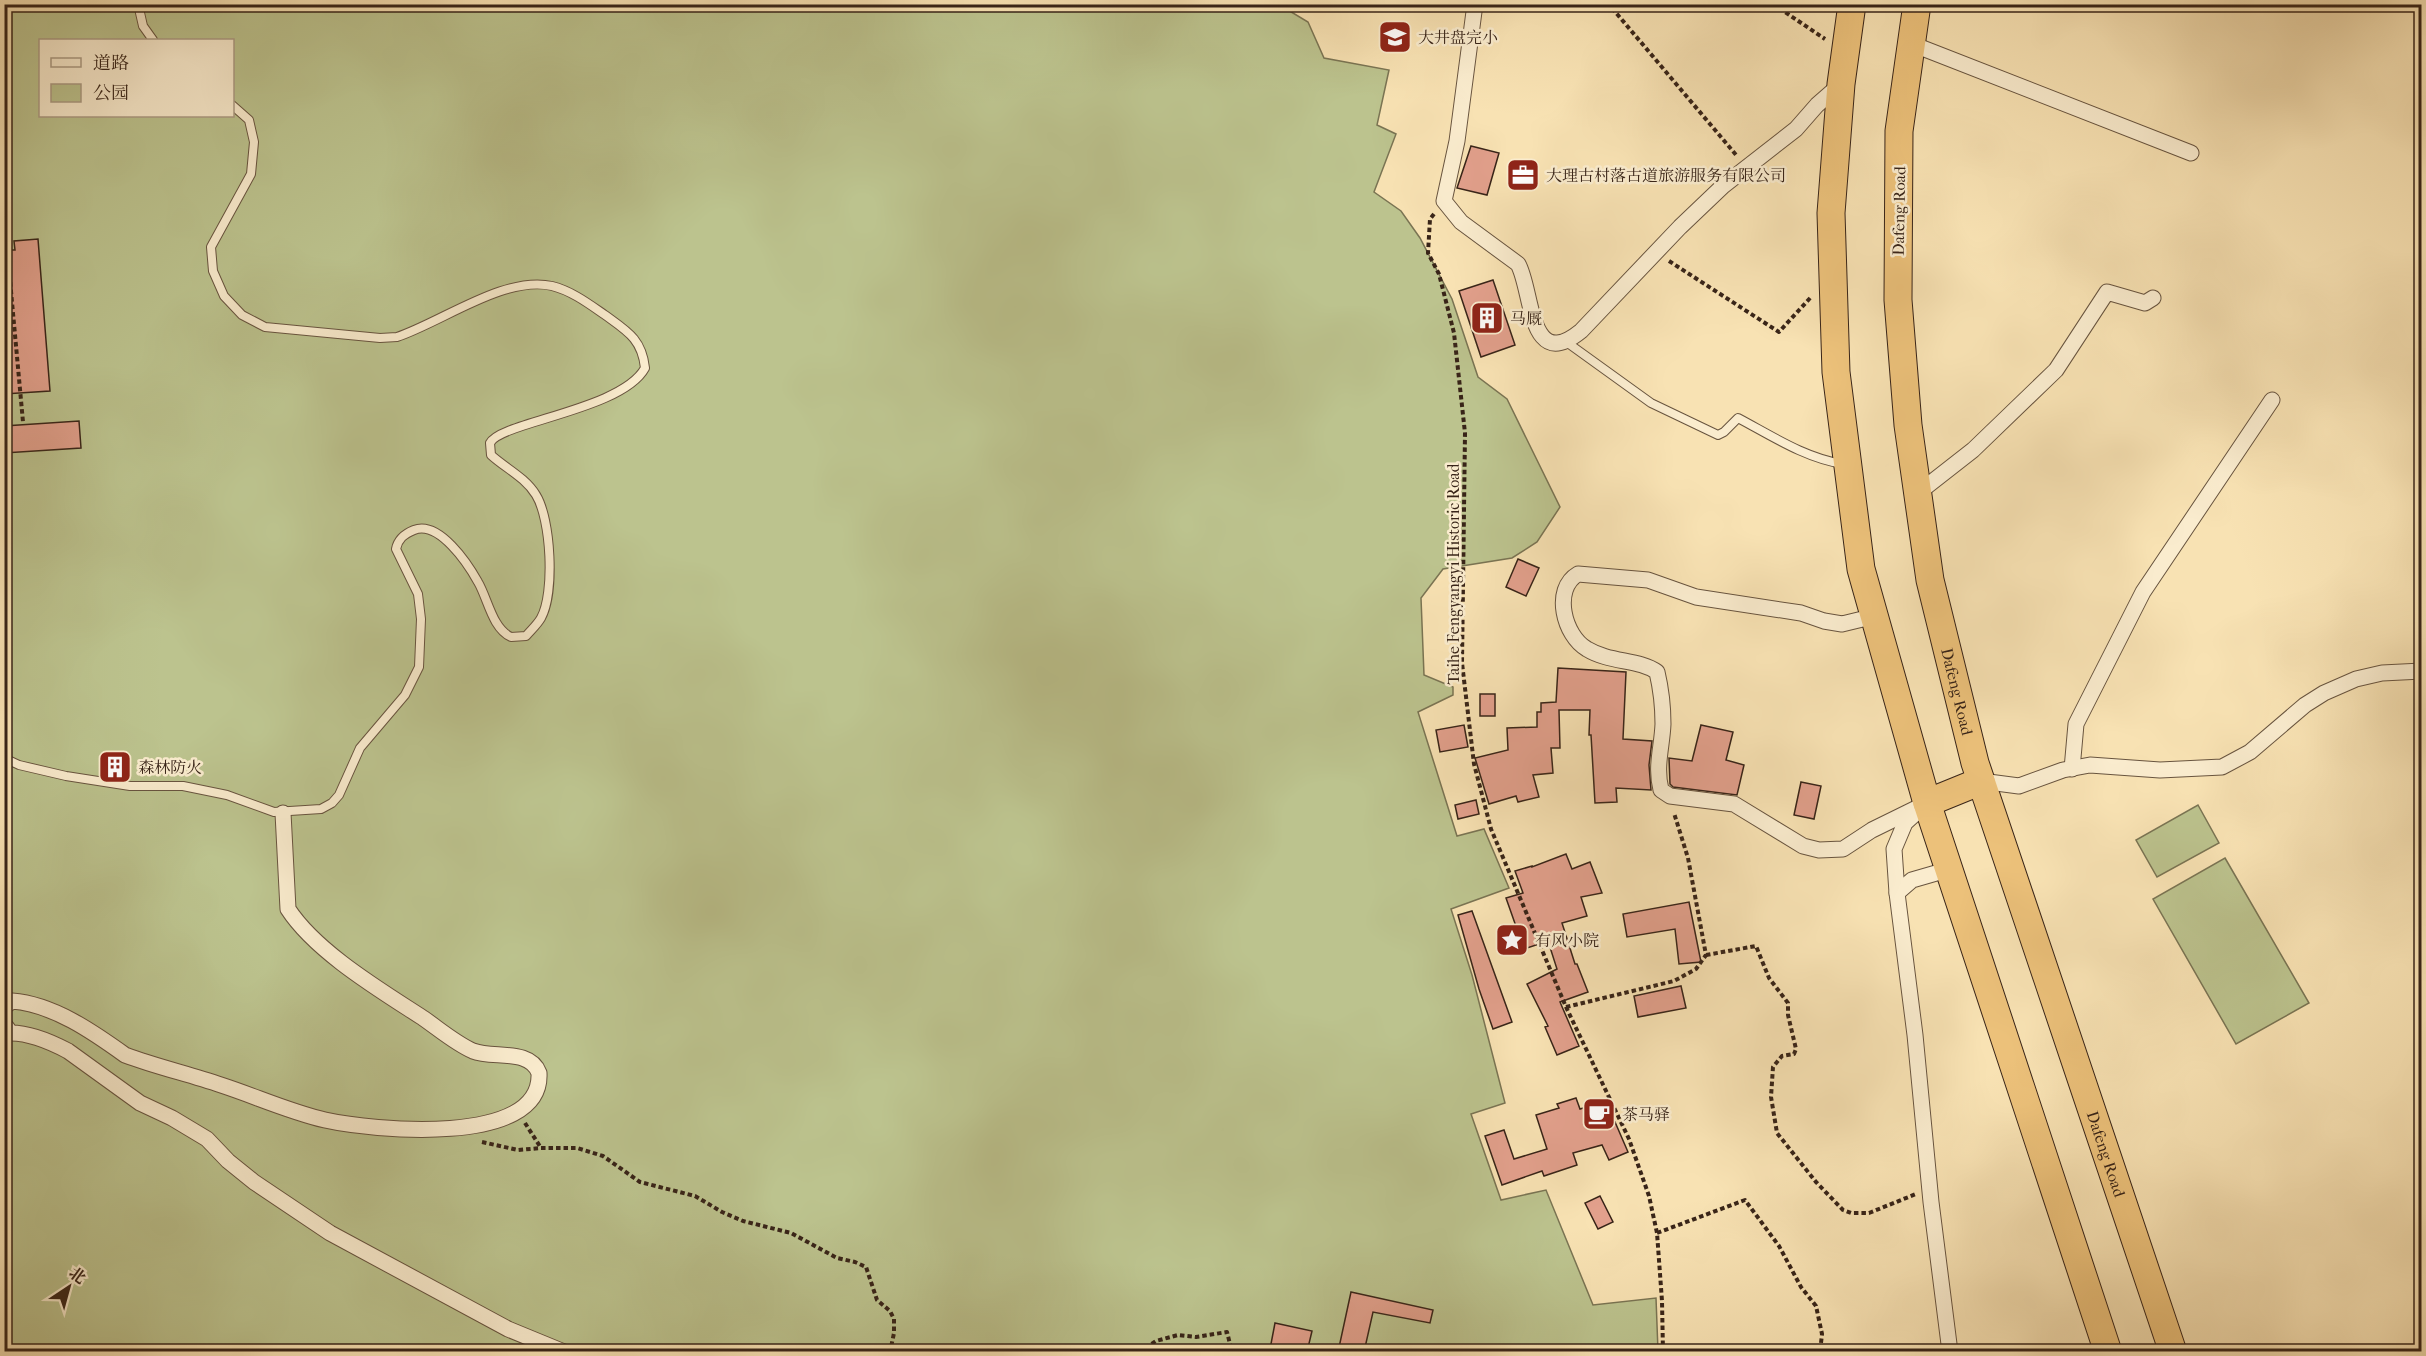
<svg xmlns="http://www.w3.org/2000/svg" width="2426" height="1356" font-family="'IM FELL French Canon','Noto Serif SC',serif">
	<style>
		.green { fill: #bcc38e; stroke: #7a7453; stroke-width: 1.5; fill-rule: evenodd }
		.building { fill: #e2a08c; stroke: #382418; stroke-width: 1.5 }
		.lines { fill: none; stroke-linecap: round; stroke-linejoin: round }
		.lane-casing { stroke: #68543f; stroke-width: 10 }
		.street-casing { stroke: #68543f; stroke-width: 17 }
		.highway-casing { stroke: #382418; stroke-width: 29 }
		.path { stroke: #382418; stroke-width: 4; stroke-dasharray: 4.5 3; stroke-linecap: butt }
		.lane { stroke: #faecce; stroke-width: 8 }
		.street { stroke: #faecce; stroke-width: 15 }
		.highway { stroke: #ecc17a; stroke-width: 27 }
		.labels { text-anchor: middle; dominant-baseline: central; stroke-width: 5; stroke-linejoin: round; paint-order: stroke }
		.poi-label { font-size: 16px; fill: #382418; stroke: #faecce; text-anchor: start }
		.street-label { font-size: 16px; fill: #382418; stroke: #faecce }
	</style>
	<rect width="100%" height="100%" fill="#f8e2b3"/>
	<filter id="stains"><feTurbulence type="fractalNoise" baseFrequency=".00333" numOctaves="4"/><feColorMatrix values="0 0 0 0 .2 0 0 0 0 .09 0 0 0 0 .02 0 0 0 .5 -.17"/></filter>
	<radialGradient id="worn" r=".72"><stop offset=".6" stop-color="#630" stop-opacity="0"/><stop offset="1" stop-color="#630" stop-opacity=".3"/></radialGradient>
	<g class="green">
		<path d="M1278,4L1308,22L1324,58L1389,70L1377,125L1396,134L1374,192L1401,211L1420,238L1452,299L1478,377L1507,399L1560,507L1537,542L1512,558L1443,569L1421,598L1424,675L1453,687V695L1418,712L1457,836L1484,829L1509,888L1451,909L1472,975L1505,1103L1471,1114L1501,1200L1546,1190L1593,1305L1656,1298L1658,1351L5,1352V5ZM40,40H232V116H40Z"/>
		<path d="M2198,805L2219,843L2157,877L2136,840Z"/>
		<path d="M2225,858L2309,1003L2236,1044L2153,899Z"/>
	</g>
	<g class="building">
		<path d="M1471,146L1499,153L1487,195L1457,188Z"/>
		<path d="M38,239L50,391L4,394V250H15L14,241Z"/>
		<path d="M1493,280L1515,345L1481,357L1459,291Z"/>
		<path d="M79,421L81,448L4,453V426Z"/>
		<path d="M1518,559L1539,568L1526,596L1506,587Z"/>
		<path d="M1558,668L1626,672L1623,739L1652,741L1649,765L1651,790L1616,788L1617,802L1595,803L1591,735H1589L1590,710H1559L1560,748H1551L1553,773L1533,775L1539,797L1518,802L1516,796L1489,804L1475,758L1508,750L1507,728L1537,727V712H1541V703L1556,702Z"/>
		<rect x="1480" y="694" width="15" height="22"/>
		<path d="M1464,725L1468,747L1440,752L1436,730Z"/>
		<path d="M1701,725L1733,732L1726,760L1744,765L1737,795L1673,787L1670,784L1669,758L1692,761Z"/>
		<path d="M1801,782L1821,786L1814,819L1794,815Z"/>
		<path d="M1476,800L1479,814L1458,819L1455,805Z"/>
		<path d="M1566,854L1572,869L1590,862L1602,893L1581,897L1587,916L1562,923L1575,964H1577L1588,992L1560,1002L1579,1046L1557,1055L1545,1027L1548,1026L1527,984L1557,969L1548,941L1524,949L1506,898L1523,893L1515,871L1532,866V867Z"/>
		<path d="M1689,902L1701,962L1679,964L1675,929L1627,937L1623,914Z"/>
		<path d="M1472,911L1512,1022L1493,1029L1479,989L1458,915Z"/>
		<path d="M1681,986L1686,1008L1638,1017L1634,996Z"/>
		<path d="M1576,1098L1580,1109L1603,1102L1610,1124L1615,1122L1628,1152L1609,1160L1602,1145L1573,1153L1577,1165L1544,1176L1542,1171L1502,1185L1485,1136L1504,1130L1514,1159L1547,1149L1536,1115L1559,1108L1557,1104Z"/>
		<path d="M1600,1196L1613,1222L1598,1229L1585,1203Z"/>
		<path d="M1351,1292L1433,1310L1430,1323L1373,1312L1364,1352H1338Z"/>
		<path d="M1275,1323L1312,1331L1307,1352L1270,1349Z"/>
	</g>
	<g class="lines">
		<g class="lane-casing">
			<g id="lane">
				<path d="M138,4L143,26L153,40"/>
				<path d="M1565,341L1651,403L1718,435L1724,432L1738,418C1772,436 1805,458 1843,464"/>
				<path d="M4,758L19,765L66,776L130,786H183L227,795L274,812L321,809L332,803L339,795L360,748L405,695L419,667L421,619L418,594L396,549C398,539 404,534 414,530C439,520 468,564 478,582C488,599 492,628 511,637L526,636C531,630 537,625 541,618C555,593 551,519 536,495C525,477 505,468 491,455L490,443C500,422 622,410 645,368C642,339 627,331 605,315C589,304 572,291 552,286C505,275 442,322 397,337L380,338L265,327L242,315L224,296L213,271L211,247L251,174L254,142L249,120L232,105"/>
			</g>
		</g>
		<g class="street-casing">
			<g id="street">
				<path d="M1475,4L1457,141L1444,201L1461,222L1518,264C1533,290 1528,374 1581,331L1680,227L1723,186L1796,129L1817,105L1841,84"/>
				<path d="M1912,44L2191,153"/>
				<path d="M1918,493L1973,450L2056,370L2107,292L2145,303L2153,298"/>
				<path d="M1875,616L1842,624L1824,621L1801,613L1696,597L1648,580L1578,574C1552,589 1564,636 1587,649C1610,663 1639,659 1657,672C1661,689 1663,706 1663,724C1662,748 1655,766 1661,790L1670,796L1734,804L1803,846L1819,850L1843,849L1872,830L1927,803"/>
				<path d="M2072,769L2076,724L2143,592L2272,400"/>
				<path d="M1981,781L2019,786L2063,770L2090,765L2160,770L2222,767L2250,752L2305,705L2324,693L2356,679L2382,673L2422,671"/>
				<path d="M1916,813L1905,823L1894,849L1897,893L1915,1035L1931,1202L1950,1352"/>
				<path d="M1897,893L1912,880L1950,869"/>
				<path d="M4,1007L12,1001C53,1004 93,1032 125,1055C157,1067 189,1074 221,1085C255,1096 290,1112 325,1120C370,1130 543,1148 539,1073C530,1048 493,1059 473,1051C455,1043 439,1029 423,1018C380,990 316,952 288,909L283,813"/>
				<path d="M4,1024L11,1033C30,1033 51,1042 68,1051L140,1103L172,1118L207,1139L228,1161L254,1182L330,1233L508,1329L564,1352"/>
			</g>
		</g>
		<g class="highway-casing">
			<g id="highway">
				<path d="M1852,4L1841,84L1831,213L1836,372L1861,569L1927,803L2108,1352"/>
				<path id="s1" d="M1917,4L1899,131L1898,300L1908,425L1930,580L1975,763L2173,1352"/>
				<path d="M1927,803L1981,781"/>
			</g>
		</g>
		<g class="path">
			<path d="M1773,4L1825,39"/>
			<path d="M1612,8L1737,156"/>
			<path d="M1434,214L1430,219L1428,253L1439,274L1454,333L1465,433L1462,663L1474,764L1491,829L1566,1007L1629,1139L1649,1196L1657,1233L1662,1301L1663,1352"/>
			<path d="M4,215L23,422"/>
			<path d="M1669,261L1779,332L1811,297"/>
			<path d="M1706,955L1756,946L1769,978L1788,1003V1015L1796,1049L1794,1054L1782,1056L1773,1067L1771,1097L1777,1133L1816,1182L1843,1210L1851,1213H1869L1916,1194"/>
			<path d="M1566,1007L1674,981L1696,969L1706,955L1688,858L1674,813"/>
			<path d="M525,1123L541,1148"/>
			<path d="M482,1142L518,1150L541,1148H577L603,1156L640,1182L695,1196L722,1212L743,1221L791,1233L837,1258L855,1262L866,1267L877,1300L890,1311L894,1319V1333L890,1352"/>
			<path d="M1657,1233L1745,1200L1779,1246L1801,1287L1816,1306L1822,1334L1820,1352"/>
			<path d="M1139,1352L1156,1341L1178,1335L1196,1337L1227,1332L1232,1352"/>
		</g>
		<use href="#lane" class="lane"/>
		<use href="#street" class="street"/>
		<use href="#highway" class="highway"/>
	</g>
	<defs>
		<g id="school-square" transform="scale(1.725)"><rect x="-9" y="-9" width="18" height="18" rx="4" fill="#8f2418" stroke="#faecce"/><path d="M0-5L7-2L0 1L-7-2ZM-4 1L0 2.5L4 1V4Q0 6-4 4Z" fill="#fff"/></g>
		<g id="office-square" transform="scale(1.725)"><rect x="-9" y="-9" width="18" height="18" rx="4" fill="#8f2418" stroke="#faecce"/><path d="M-6-3h4V-5.5h4V-3h4V5H-6ZM-1-4.5V-3h2v-1.5ZM-6 0V1H6V0Z" fill="#fff"/></g>
		<g id="building-square" transform="scale(1.725)"><rect x="-9" y="-9" width="18" height="18" rx="4" fill="#8f2418" stroke="#faecce"/><path d="M-4-6H4V6H1V3H-1V6H-4ZM-2.5-4.3h1.7v1.8h-1.7ZM.8-4.3h1.7v1.8H.8ZM-2.5-1h1.7V.8h-1.7ZM.8-1h1.7V.8H.8Z" fill="#fff"/></g>
		<g id="sight-square" transform="scale(1.725)"><rect x="-9" y="-9" width="18" height="18" rx="4" fill="#8f2418" stroke="#faecce"/><path d="M0-6L1.8-2.2L6-1.7L2.9 1.2L3.7 5.4L0 3.3L-3.7 5.4L-2.9 1.2L-6-1.7L-1.8-2.2Z" fill="#fff"/></g>
		<g id="cafe-square" transform="scale(1.725)"><rect x="-9" y="-9" width="18" height="18" rx="4" fill="#8f2418" stroke="#faecce"/><path d="M-5.5-4.5H6V0H3Q3 3.5 0 3.5H-2.5Q-5.5 3.5-5.5 0ZM3-3.2v2h1.7v-2ZM-6 4.5H4V6H-6Z" fill="#fff"/></g>
	</defs>
	<g fill-rule="evenodd">
		<use href="#school-square" x="1395" y="37"/>
		<use href="#office-square" x="1523" y="175"/>
		<use href="#building-square" x="1487" y="318"/>
		<use href="#building-square" x="115" y="767"/>
		<use href="#sight-square" x="1512" y="940"/>
		<use href="#cafe-square" x="1599" y="1114"/>
	</g>
	<g class="labels">
		<g class="poi-label">
			<text x="1418" y="37">大井盘完小</text>
			<text x="1546" y="175">大理古村落古道旅游服务有限公司</text>
			<text x="1510" y="318">马厩</text>
			<text x="138" y="767">森林防火</text>
			<text x="1535" y="940">有风小院</text>
			<text x="1622" y="1114">茶马驿</text>
		</g>
		<g class="street-label">
			<text transform="translate(1899 211) rotate(-89)">Dafeng Road</text>
			<text transform="translate(1453 574) rotate(-90)">Taihe Fengyangyi Historic Road</text>
			<text stroke="none"><textPath href="#s1" startOffset="694">Dafeng Road</textPath></text>
			<text stroke="none"><textPath href="#s1" startOffset="1180">Dafeng Road</textPath></text>
		</g>
	</g>
	<rect width="2426" height="1356" fill="none" stroke="#f8e2b3" stroke-width="24"/>
	<rect x="6" y="6" width="2414" height="1344" fill="none" stroke="#382418" stroke-width="3"/>
	<rect x="12" y="12" width="2402" height="1332" fill="none" stroke="#382418" stroke-width="1.5"/>
	<rect x="39" y="39" width="195" height="78" fill="#faecce" stroke="#ac9c85" stroke-width="1.5"/>
	<rect x="51" y="58" width="30" height="9" fill="#faecce" stroke="#ac9c85" stroke-width="1.5"/>
	<text x="93" y="69" font-size="18" fill="#382418">道路</text>
	<rect x="51" y="84" width="30" height="18" fill="#bcc38e" stroke="#ac9c85" stroke-width="1.5"/>
	<text x="93" y="99" font-size="18" fill="#382418">公园</text>
	<g transform="translate(69 1287) rotate(36)" stroke="#faecce" stroke-width="4.5" paint-order="stroke">
	<path d="M0-4.5L10 22L0 15L-10 22Z" fill="#382418"/>
	<text y="-9" font-size="16" font-weight="bold" text-anchor="middle" fill="#382418">北</text>
	</g>
	<rect width="100%" height="100%" filter="url(#stains)"/>
	<rect width="100%" height="100%" fill="url(#worn)"/>
</svg>
